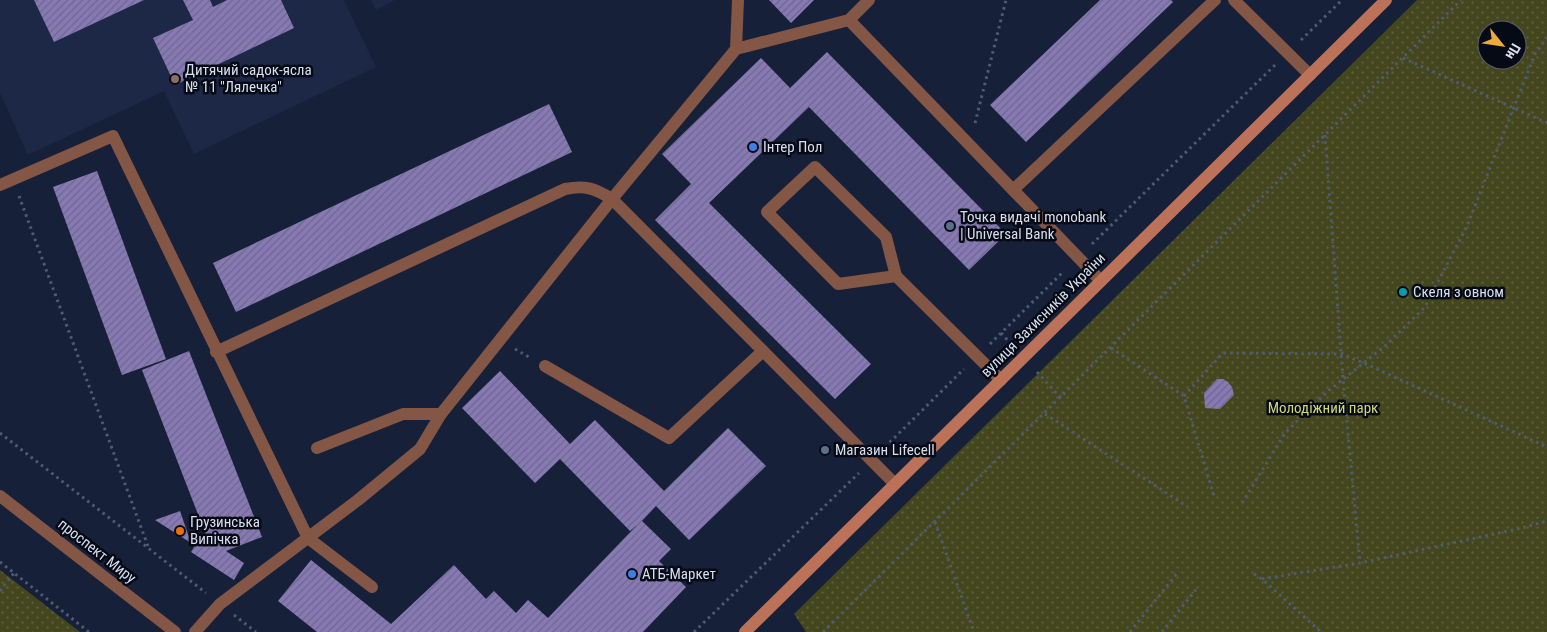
<svg xmlns="http://www.w3.org/2000/svg" width="1547" height="632" font-family="'Roboto Condensed',sans-serif">
	<style>
		.built { fill: #1c2846 }
		.park { fill: url(#park-dots); fill-rule: evenodd }
		.building { fill: url(#building-hatch) }
		.lines { fill: none; stroke-linecap: round; stroke-linejoin: round }
		.path { stroke: #515b70; stroke-width: 3; stroke-dasharray: 2.5 4; stroke-linecap: butt }
		.service { stroke: #835646; stroke-width: 12 }
		.tertiary { stroke: #835646; stroke-width: 12 }
		.secondary { stroke: #bb7259; stroke-width: 12 }
		.education-dot { fill: #8d6e63; stroke: #060a15; stroke-width: 2 }
		.shop-dot { fill: #3f7fe0; stroke: #060a15; stroke-width: 2 }
		.service-dot { fill: #5c6f8a; stroke: #060a15; stroke-width: 2 }
		.culture-dot { fill: #0f9aa8; stroke: #060a15; stroke-width: 2 }
		.food-dot { fill: #e8710a; stroke: #060a15; stroke-width: 2 }
		.labels { text-anchor: middle; dominant-baseline: central; stroke-width: 5; stroke-linejoin: round; paint-order: stroke }
		.poi-label { font-size: 15px; fill: #d7dfef; stroke: #060a15; text-anchor: start }
		.street-label { font-size: 15px; fill: #d7dfef; stroke: #060a15 }
		.park-label { font-size: 15px; fill: #cfd77b; stroke: #060a15 }
	</style>
	<defs>
		<pattern id="park-dots" width="8" height="8" patternUnits="userSpaceOnUse" patternTransform="scale(1.25)"><rect width="8" height="8" fill="#44471e"/><path d="M2 2h.1M6 6h.1" fill="none" stroke="#5e613f" stroke-width="1.8" stroke-linecap="round"/></pattern>
		<pattern id="building-hatch" width="6" height="6" patternUnits="userSpaceOnUse" patternTransform="scale(1.25)"><rect width="6" height="6" fill="#877ab3"/><path d="M-1 1l2-2M0 6l6-6M5 7l2-2" fill="none" stroke="#6e678e"/></pattern>
	</defs>
	<rect width="100%" height="100%" fill="#162038"/>
	<g class="built">
		<path d="M0,0H344L376,67L194,154L164,91L28,155L0,93Z"/>
		<path d="M371,0H395L376,10Z"/>
	</g>
	<g class="park">
		<path d="M1417,0H1547V632H806L794,614ZM1487,30H1517V60H1487Z"/>
		<path d="M0,570L80,632H0Z"/>
	</g>
	<g class="building">
		<path d="M34,0H144L54,42Z"/>
		<path d="M183,0H210L213,7L227,0H281L294,28L175,85L153,38L193,20Z"/>
		<path d="M769,0H814L791,23Z"/>
		<path d="M1100,0H1171L1173,2L1026,142L990,105Z"/>
		<path d="M827,52L1006,234L969,270L809,107L709,203L871,364L835,399L655,220L691,184L662,154L761,58L790,88Z"/>
		<path d="M549,104L572,152L236,312L213,263Z"/>
		<path d="M97,171L166,359L122,375L53,187Z"/>
		<path d="M189,351L262,537L226,551L244,563L234,580L191,552L201,535L208,540L142,370Z"/>
		<path d="M500,371L570,444L595,420L664,491L728,428L766,466L689,540L656,506L642,521L671,549L659,561L686,587L643,632H317L278,601L311,560L391,624L454,565L486,599L494,591L516,613L528,600L548,618L637,525L630,531L560,459L535,483L462,408Z"/>
		<path d="M1217,379H1223L1228,382L1232,387L1234,395L1220,409L1205,408L1204,393Z"/>
		<path d="M180,511L191,543L155,520Z"/>
	</g>
	<g class="lines">
		<g class="path">
			<path d="M1301,40L1342,0"/>
			<path d="M1403,58L1547,123"/>
			<path d="M975,123L1006,0"/>
			<path d="M1325,135L1343,379L1360,563"/>
			<path d="M19,196L149,549"/>
			<path d="M1092,244L1275,65"/>
			<path d="M1001,333L1011,344"/>
			<path d="M990,344L1064,271"/>
			<path d="M1111,348L1184,396L1214,496"/>
			<path d="M515,349L529,357"/>
			<path d="M1037,372L1061,398"/>
			<path d="M1184,396L1223,353L1341,354L1364,363L1547,447"/>
			<path d="M1045,414L1188,507"/>
			<path d="M0,433L206,593"/>
			<path d="M885,447L964,369"/>
			<path d="M1242,503L1285,433L1327,392L1385,346L1425,307L1467,226L1535,54L1547,37"/>
			<path d="M935,522L974,632"/>
			<path d="M0,562L89,632"/>
			<path d="M1254,574L1262,579L1321,632"/>
			<path d="M1262,579L1360,563L1522,528L1547,521"/>
			<path d="M0,591L14,573"/>
			<path d="M234,615L256,632"/>
			<path d="M694,632L859,473"/>
			<path d="M823,632L1461,0"/>
			<path d="M1130,632L1179,571"/>
			<path d="M1162,632L1198,587"/>
		</g>
		<g class="service">
			<path d="M1234,0L1310,75"/>
			<path d="M849,20L1101,281"/>
			<path d="M736,49L738,0"/>
			<path d="M0,185L113,136L308,538L372,587"/>
			<path d="M1013,190L1215,0"/>
			<path d="M896,276L838,284L767,212L815,167L886,237L896,276L1001,380"/>
			<path d="M216,352L565,189C585,185 594,188 612,199L895,484"/>
			<path d="M545,366L669,438L763,351"/>
			<path d="M317,448L403,414H441"/>
			<path d="M195,632L220,604L358,500L420,449L441,414L612,199L736,49L849,20L869,0"/>
		</g>
		<path class="tertiary" d="M0,496L175,632"/>
		<path class="secondary" d="M745,632L1386,0"/>
	</g>
	<circle class="education-dot" cx="175" cy="79" r="5"/>
	<g class="shop-dot">
		<circle cx="753" cy="147" r="5"/>
		<circle cx="632" cy="574" r="5"/>
	</g>
	<g class="service-dot">
		<circle cx="950" cy="226" r="5"/>
		<circle cx="825" cy="450" r="5"/>
	</g>
	<circle class="culture-dot" cx="1403" cy="292" r="5"/>
	<circle class="food-dot" cx="180" cy="531" r="5"/>
	<g class="labels">
		<g class="poi-label">
			<text x="185" y="70">Дитячий садок-ясла<tspan x="185" dy="17">№ 11 "Лялечка"</tspan></text>
			<text x="763" y="147">Інтер Пол</text>
			<text x="960" y="217">Точка видачі monobank<tspan x="960" dy="17">| Universal Bank</tspan></text>
			<text x="1413" y="292">Скеля з овном</text>
			<text x="835" y="450">Магазин Lifecell</text>
			<text x="190" y="522">Грузинська<tspan x="190" dy="17">Випічка</tspan></text>
			<text x="642" y="574">АТБ-Маркет</text>
		</g>
		<g class="street-label">
			<text transform="translate(1043 315) rotate(-45)">вулиця Захисників України</text>
			<text transform="translate(97 551) rotate(38)">проспект Миру</text>
		</g>
		<g class="park-label">
			<text x="1323" y="408">Молодіжний парк</text>
		</g>
	</g>
	<g transform="translate(1502 45) rotate(120)"><circle r="24" fill="#060a15" stroke="#5a5f6c"/>
	<path d="M0-4L9 19L0 12L-9 19Z" fill="#ebaa39"/>
	<text y="-8" font-size="14" font-weight="bold" text-anchor="middle" fill="#d7dfef">Пн</text>
	</g>
</svg>
